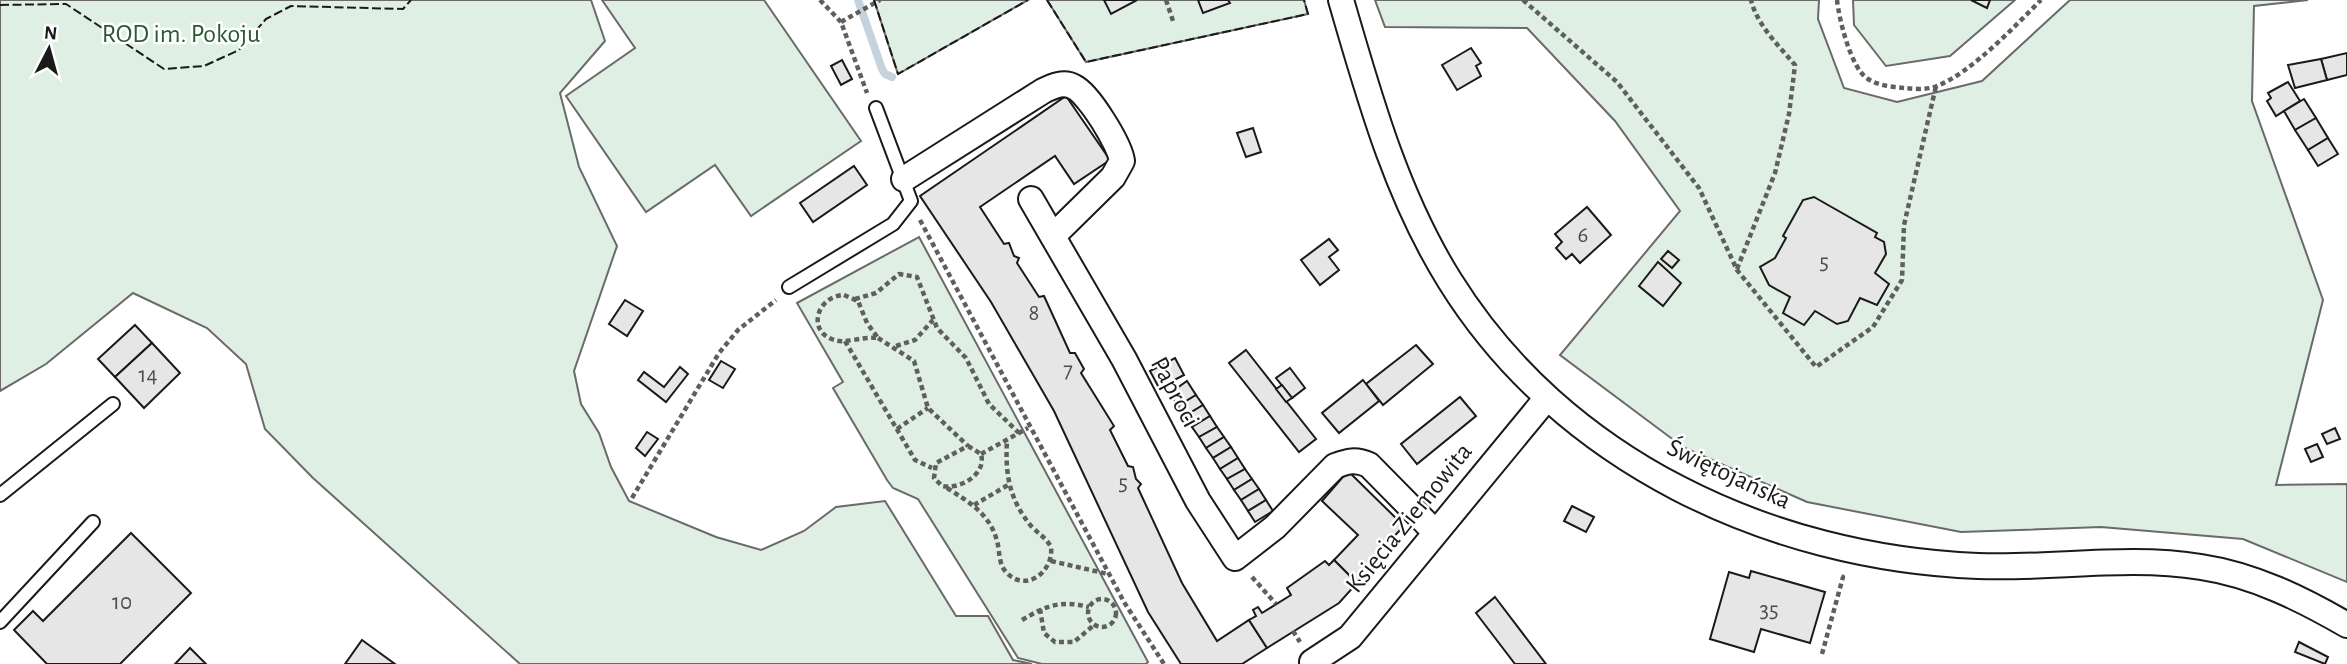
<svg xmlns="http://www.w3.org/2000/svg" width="2347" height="664" font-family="'Alegreya Sans',sans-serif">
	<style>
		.green { fill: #e0efe3; stroke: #6a6a6a; stroke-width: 2 }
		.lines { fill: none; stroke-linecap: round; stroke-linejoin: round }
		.stream { stroke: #c6d2dc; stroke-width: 8 }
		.building { fill: #e6e6e6; stroke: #1a1a1a; stroke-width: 2 }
		.service-casing { stroke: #1a1a1a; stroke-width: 16 }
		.minor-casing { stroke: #1a1a1a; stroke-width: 28 }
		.path { stroke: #5f5f5f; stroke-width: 4.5; stroke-dasharray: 5 3.5; stroke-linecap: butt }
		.service { stroke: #fff; stroke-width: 12 }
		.minor { stroke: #fff; stroke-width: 24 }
		.fence { stroke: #1a1a1a; stroke-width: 2; stroke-dasharray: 9 3.5; stroke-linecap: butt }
		.labels { text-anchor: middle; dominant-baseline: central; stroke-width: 5; stroke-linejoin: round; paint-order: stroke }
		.number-label { font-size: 23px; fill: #4d4d4d }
		.park-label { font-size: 26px; fill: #2b5a34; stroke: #fff }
		.street-label { font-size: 26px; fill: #1a1a1a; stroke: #fff }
	</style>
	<rect width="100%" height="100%" fill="#fff"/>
	<g class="green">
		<path d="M0,0H591L605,41L560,93L579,167L617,246L574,371L581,404L599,433L611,467L629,501L716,537L761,550L804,531L836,507L885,501L956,616H988L1013,660L1032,664H520L313,478L265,429L246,364L207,328L133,293L46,364L0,391Z"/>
		<path d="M602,0H764L861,141L751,216L715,165L646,212L566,96L635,48Z"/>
		<path d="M874,0H1028L898,74Z"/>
		<path d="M1047,0H1304L1308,14L1086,62Z"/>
		<path d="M1375,0H1819L1818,19L1844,88L1897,102L1982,81L2070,0H2308L2254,6L2252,101L2323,300L2276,485L2347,484V582L2243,539L2101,527L1961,532L1807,502L1683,447L1560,355L1680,211L1615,121L1527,28L1385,27Z"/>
		<path d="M1853,0H2015L1950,56L1886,66L1854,25Z"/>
		<path d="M919,237L1148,662L1146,664H1042L1018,658L918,499L893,488L887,480L833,388L843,382L797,303Z"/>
	</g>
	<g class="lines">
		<path class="stream" d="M858,0L882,69L885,74L892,77"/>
	</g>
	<g class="building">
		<path d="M1104,0H1137L1111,14Z"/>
		<path d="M1198,0H1228L1230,3L1203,13Z"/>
		<path d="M1971,0H1990L1987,8Z"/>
		<path d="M1471,48L1481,63L1476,66L1481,76L1457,90L1442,65Z"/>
		<path d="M2347,53V75L2327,80L2321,59Z"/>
		<path d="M2321,59L2327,80L2295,88L2288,65Z"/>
		<path d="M842,60L852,79L841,85L831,66Z"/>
		<path d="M2288,82L2300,101L2276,116L2267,101L2271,98L2268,93Z"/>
		<path d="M1066,96L1110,160L1074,184L1055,156L980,207L1004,244L1009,243L1014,256L1019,258L1017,263L1039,297L1044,296L1070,353H1075L1084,369L1081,373L1114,426L1110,430L1128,466L1133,467L1136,479L1141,484L1138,488L1182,583L1217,641L1249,620L1267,648L1242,664H1181L1148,612L1054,411L991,302L920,196Z"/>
		<path d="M2304,99L2316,118L2295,130L2284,111Z"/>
		<path d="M2316,118L2328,138L2308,150L2295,130Z"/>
		<path d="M1253,128L1261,152L1246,157L1237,133Z"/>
		<path d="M2328,138L2338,154L2318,166L2308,150Z"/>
		<path d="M854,166L867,185L813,222L800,203Z"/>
		<path d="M1814,197L1877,233L1875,237L1884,242L1886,254L1875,273L1889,284L1877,305L1860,298L1848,321L1837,324L1815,311L1804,325L1783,313L1790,297L1769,285L1760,267L1775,258L1786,238L1783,236L1803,200Z"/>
		<path d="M1587,207L1611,235L1580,263L1572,254L1566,259L1556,248L1562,242L1555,234Z"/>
		<path d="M1329,239L1338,250L1329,257L1339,270L1320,285L1301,260Z"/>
		<path d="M1668,251L1679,260L1672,268L1661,259Z"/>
		<path d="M1658,262L1681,283L1663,306L1639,286Z"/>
		<path d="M625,300L643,311L627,336L609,324Z"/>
		<path d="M135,325L152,343L115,377L98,359Z"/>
		<path d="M152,343L180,373L144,408L115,377Z"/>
		<path d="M1416,345L1433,364L1383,405L1366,384Z"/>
		<path d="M1246,350L1316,439L1299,452L1229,363Z"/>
		<path d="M1175,358L1184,375L1159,388L1150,371Z"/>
		<path d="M721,361L735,369L723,388L709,380Z"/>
		<path d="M680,367L688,374L666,402L638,380L644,372L664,387Z"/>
		<path d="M1290,368L1305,388L1292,398L1276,378Z"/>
		<path d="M1363,380L1379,401L1339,433L1322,413Z"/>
		<path d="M1187,381L1196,395L1178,406L1170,393Z"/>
		<path d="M1282,385L1292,398L1286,402L1276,389Z"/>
		<path d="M1196,395L1203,405L1185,416L1178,406Z"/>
		<path d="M1460,397L1476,416L1417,464L1401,444Z"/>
		<path d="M1203,405L1210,416L1192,427L1185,416Z"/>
		<path d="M1210,416L1217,427L1199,437L1192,427Z"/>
		<path d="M1217,427L1224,437L1206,448L1199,437Z"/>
		<path d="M2335,428L2340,439L2327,444L2322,434Z"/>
		<path d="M647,432L658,439L645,456L636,448Z"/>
		<path d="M1224,437L1231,447L1213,458L1206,448Z"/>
		<path d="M2317,444L2323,457L2311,462L2305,449Z"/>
		<path d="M1231,447L1238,458L1220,469L1213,458Z"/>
		<path d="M1238,458L1245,469L1227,479L1220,469Z"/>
		<path d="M1245,469L1252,479L1234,490L1227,479Z"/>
		<path d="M1348,471L1404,526L1378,553L1383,556L1357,583L1334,560L1358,535L1322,501Z"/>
		<path d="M1252,479L1259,489L1241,500L1234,490Z"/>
		<path d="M1259,489L1266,500L1248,511L1241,500Z"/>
		<path d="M1266,500L1273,511L1255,522L1248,511Z"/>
		<path d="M1572,506L1594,517L1586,532L1564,521Z"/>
		<path d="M131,533L191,593L120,664H47L14,630L33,611L43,621Z"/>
		<path d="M1334,560L1357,583L1339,603L1267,648L1249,620L1256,616L1253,610L1258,607L1262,613L1291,595L1287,588L1325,561L1329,565Z"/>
		<path d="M1751,571L1825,592L1810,643L1761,629L1754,652L1710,639L1729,572L1749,578Z"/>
		<path d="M1495,597L1546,664H1515L1476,613Z"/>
		<path d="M362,640L395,664H345Z"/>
		<path d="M2299,642L2328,657L2325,664L2295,652Z"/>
		<path d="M190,648L206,664H175Z"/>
	</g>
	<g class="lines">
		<g class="service-casing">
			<g id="service">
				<path d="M789,287L893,224L911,201L876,108"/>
				<path d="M0,495L113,404"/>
				<path d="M0,622L93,522"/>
			</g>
		</g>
		<g class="minor-casing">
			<g id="minor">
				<path d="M1341,0C1369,96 1396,195 1450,281C1562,461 1770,558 1978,566C2052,569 2127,555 2201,567C2254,575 2302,599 2347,625"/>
				<path d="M904,179L1043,91C1053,86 1064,81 1074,87C1089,94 1120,145 1122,161L1113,177L1053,236"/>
				<path d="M1031,199L1124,359L1198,501L1235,558L1275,527L1335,466C1348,461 1356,459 1369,465L1434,531"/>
				<path d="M1313,664L1312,662L1350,637L1546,399"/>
			</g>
		</g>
		<g class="path">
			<path d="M820,0L841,22L867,93"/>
			<path d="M1166,0L1173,21"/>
			<path d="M1523,0L1617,82L1699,188L1737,270L1816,367L1873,327L1902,280L1904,225L1936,86"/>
			<path d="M1837,0C1839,19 1851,69 1868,79C1879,86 1893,87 1905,88C1915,89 1927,90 1937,86C1972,72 2014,27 2041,0"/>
			<path d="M841,22L880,0"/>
			<path d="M920,220L1124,602L1164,664"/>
			<path d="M1737,269L1775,173L1789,114L1795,65C1779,46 1757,25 1751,0"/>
			<path d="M844,295L858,301L867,323L878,338C864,336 845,344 834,340C806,331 817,296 844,295Z"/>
			<path d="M855,299L876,293L899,274L917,277L937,328L966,358L989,404L1019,433"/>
			<path d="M878,338L914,361L928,408L968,446"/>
			<path d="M845,341L915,460L932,468"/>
			<path d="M896,346L915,340L933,320"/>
			<path d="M897,429L928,408"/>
			<path d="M968,446L981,454C987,474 960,490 942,486L934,478L936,463Z"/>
			<path d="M981,454L1028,428"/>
			<path d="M947,488C969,502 990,514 997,541C1000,551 998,563 1006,572C1026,594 1054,571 1051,547C1046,538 1039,534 1032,527C1009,500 1005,474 1007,440"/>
			<path d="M632,498L719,353L738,330L776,300"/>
			<path d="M974,505L1008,485"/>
			<path d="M1051,561L1108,574"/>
			<path d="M1252,577L1276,604"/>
			<circle cx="1102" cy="613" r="14"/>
			<path d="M1040,609L1044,633L1055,642H1074L1094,625"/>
			<path d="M1022,620C1047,605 1061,600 1089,607"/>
			<path d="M1293,631L1300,642"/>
			<path d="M1822,654L1843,577L1840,576"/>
		</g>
		<use href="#service" class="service"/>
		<use href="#minor" class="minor"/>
		<g class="fence">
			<path d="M874,0L898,74L1028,0"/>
			<path d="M1047,0L1086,62L1308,14L1304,0"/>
			<path d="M0,5L66,4L164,69L204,66L239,50L266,19L291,6L403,9L411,0"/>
		</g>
	</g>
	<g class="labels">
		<g class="number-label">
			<text x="1583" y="235">6</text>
			<text x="1824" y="262">5</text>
			<text x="1034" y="313">8</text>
			<text x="1068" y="370">7</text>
			<text x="148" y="375">14</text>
			<text x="1123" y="483">5</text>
			<text x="122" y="602">10</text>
			<text x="1769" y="610">35</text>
		</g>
		<g class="park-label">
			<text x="181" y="34">ROD im. Pokoju</text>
		</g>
		<g class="street-label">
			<text transform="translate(1175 392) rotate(62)">Paproci</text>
			<text transform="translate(1729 474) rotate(25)">Świętojańska</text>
			<text transform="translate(1409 518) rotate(-51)">Księcia Ziemowita</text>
		</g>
	</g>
	<g transform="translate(49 49) rotate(6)" stroke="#ffffff" stroke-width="5" paint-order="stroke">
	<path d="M0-5L12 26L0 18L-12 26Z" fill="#1a1a1a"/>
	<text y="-10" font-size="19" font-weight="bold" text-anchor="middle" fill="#1a1a1a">N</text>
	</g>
</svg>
